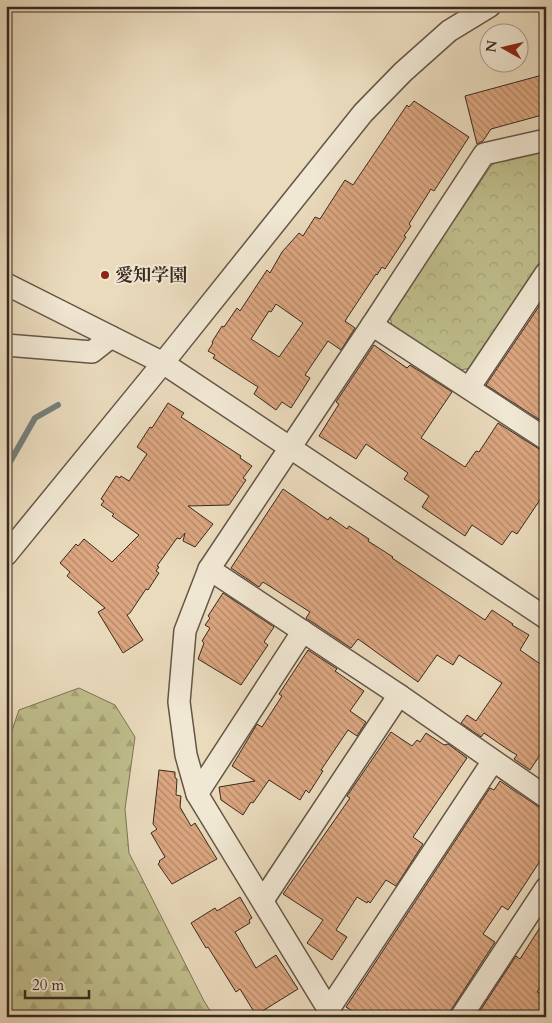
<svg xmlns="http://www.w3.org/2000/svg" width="552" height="1023" font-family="Cardo,'Noto Serif JP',serif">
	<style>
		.forest { fill: url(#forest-firs); stroke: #7c7456 }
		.park { fill: url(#park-crowns); stroke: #7c7456 }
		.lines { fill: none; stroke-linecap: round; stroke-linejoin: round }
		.stream { stroke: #747f7d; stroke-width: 6 }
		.building { fill: url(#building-back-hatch); stroke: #392920; fill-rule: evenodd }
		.minor-casing { stroke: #655647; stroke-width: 24 }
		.minor { stroke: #f1e8d4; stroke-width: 21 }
		.poi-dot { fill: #8f2418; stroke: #f1e8d4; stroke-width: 2 }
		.labels { text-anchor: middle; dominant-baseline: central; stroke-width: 4; stroke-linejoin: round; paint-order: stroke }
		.poi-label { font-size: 18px; font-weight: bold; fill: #392920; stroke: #f1e8d4; text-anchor: start }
	</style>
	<defs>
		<pattern id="forest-firs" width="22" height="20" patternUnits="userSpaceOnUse" patternTransform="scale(1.25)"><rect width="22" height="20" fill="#bfbe8c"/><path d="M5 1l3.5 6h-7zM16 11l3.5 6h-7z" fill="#a5a378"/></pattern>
		<pattern id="park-crowns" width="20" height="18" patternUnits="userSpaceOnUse" patternTransform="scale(1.25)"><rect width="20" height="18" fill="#bfbe8c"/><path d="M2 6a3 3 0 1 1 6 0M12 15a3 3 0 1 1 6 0" fill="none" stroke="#a5a378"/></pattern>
		<pattern id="building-back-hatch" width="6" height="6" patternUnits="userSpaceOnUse" patternTransform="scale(1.25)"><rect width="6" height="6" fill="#dba680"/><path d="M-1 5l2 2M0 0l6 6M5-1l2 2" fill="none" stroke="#b38768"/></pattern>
	</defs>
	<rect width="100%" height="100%" fill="#eadbbd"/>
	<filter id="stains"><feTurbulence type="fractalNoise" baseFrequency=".004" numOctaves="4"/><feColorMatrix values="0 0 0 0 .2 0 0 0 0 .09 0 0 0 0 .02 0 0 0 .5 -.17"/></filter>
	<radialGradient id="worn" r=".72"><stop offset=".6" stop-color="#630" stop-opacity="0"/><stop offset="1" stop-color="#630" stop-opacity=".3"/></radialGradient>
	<path class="forest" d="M79,688L115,705L135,737L125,809L129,853L204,1001L214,1017H6V748L19,710Z"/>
	<path class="park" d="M546,149V255L471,368L460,370L392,327L390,315L491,166L500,159Z"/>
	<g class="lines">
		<path class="stream" d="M6,469L35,418L58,405"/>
	</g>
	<g class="building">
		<path d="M546,74V114L491,129L483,141L477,144L465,96Z"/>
		<path d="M414,101L469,137L434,191L431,189L409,224L411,226L404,236L406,237L385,269L382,267L377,275L376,274L345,321L355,328L341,350L328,341L305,375L310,378L291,408L282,402L276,410L254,394L258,387L213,358L215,355L208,351L213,343L212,342L222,326L224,327L237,308L240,311L267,270L270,273L282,252L299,233L303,236L315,217L320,219L345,180L353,185L407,105L409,107ZM276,304L303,323L279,357L251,339L269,311L271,312Z"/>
		<path d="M546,296V424L486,385Z"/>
		<path d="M374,345L407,368L410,365L452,392L421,438L465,467L476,451L479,452L498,423L539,449L546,451V491L517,534L512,531L502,545L472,525L465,536L422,507L429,496L404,479L408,473L366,444L356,459L319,436L339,404L336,402Z"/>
		<path d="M168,403L184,413L181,417L241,456L240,458L252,466L243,478L246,480L229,505L188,506L213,524L195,547L183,541L185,533L180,539L177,538L157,566L159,567L156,571L159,573L148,590L146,589L130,613L127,615L143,640L123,653L98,612L105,608L67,576L70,572L60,563L76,544L78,546L84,539L112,562L139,535L112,516L114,514L101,505L104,501L101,499L116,476L120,478L121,476L129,481L147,454L137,447L150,427L152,428Z"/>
		<path d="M283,489L328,520L330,517L347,529L349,526L369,539L368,541L393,557L392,558L485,620L492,610L513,624L512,625L529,635L520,650L546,668V746L530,770L514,759L517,755L510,751L484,733L481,737L461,723L467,715L476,721L502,683L459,655L453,665L437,655L418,682L358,639L351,648L306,618L310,612L263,582L259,587L231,568Z"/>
		<path d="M223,593L274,627L264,642L268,645L241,685L198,659L204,643L202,641L210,628L205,625L210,618L208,616Z"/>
		<path d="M308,650L337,669L335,671L364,691L350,711L366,722L357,736L348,730L321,770L323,771L309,793L306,790L300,800L269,780L253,803L251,802L243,815L221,800L219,787L255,781L232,766L257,724L262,727L282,696L279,694Z"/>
		<path d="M391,732L412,746L417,740L420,742L426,733L444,745L448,744L467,758L413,837L423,844L396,886L386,880L370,903L368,901L367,903L357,897L336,930L347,937L332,960L307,943L323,920L283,894L350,798L347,796Z"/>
		<path d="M159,770L175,772V778L177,779L176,795L181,796L180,807L191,826L195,823L217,859L172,884L158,864L160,862L159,861L165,857L151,833L157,829L153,824Z"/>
		<path d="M500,781L539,807L546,809V852L508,910L502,906L483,934L495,942L451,1010L449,1017H361L346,1007L490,788L494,790Z"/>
		<path d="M240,897L252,918L249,920L250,923L235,932L256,968L276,955L298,989L256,1015L240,989L236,992L208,947L206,948L191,923L215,908L217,911Z"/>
		<path d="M546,918V979L537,992L546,997V1017H476L516,956L520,959Z"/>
	</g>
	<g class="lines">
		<g class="minor-casing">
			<g id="minor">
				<path d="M6,284L163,363L546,618"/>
				<path d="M372,325L546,439"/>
				<path d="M6,345L92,352L111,337"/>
				<path d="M469,388L546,273"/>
				<path d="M6,555L163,363L363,113L403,72L449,31L490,6"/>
				<path d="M209,569L399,695L546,797"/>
				<path d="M197,794L303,631"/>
				<path d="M263,900L399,695"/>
				<path d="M329,1009L493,761"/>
				<path d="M333,1017L197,794L186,755L179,702L185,631L209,569L372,325L484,154L546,140"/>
				<path d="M461,1017L546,888"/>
			</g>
		</g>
		<use href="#minor" class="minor"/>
	</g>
	<circle class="poi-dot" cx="105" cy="275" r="5"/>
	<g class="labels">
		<g class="poi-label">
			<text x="115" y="275">愛知学園</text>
		</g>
	</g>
	<rect width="552" height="1023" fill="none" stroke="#eadbbd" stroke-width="25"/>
	<rect x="8" y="8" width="537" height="1008" fill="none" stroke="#392920" stroke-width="2.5"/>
	<rect x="12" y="12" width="527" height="998" fill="none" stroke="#392920"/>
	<g transform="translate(504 48) rotate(278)"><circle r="24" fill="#f1e8d4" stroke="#a79c8c"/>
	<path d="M0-4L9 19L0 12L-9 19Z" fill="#8f2418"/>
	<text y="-8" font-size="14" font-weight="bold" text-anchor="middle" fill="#392920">N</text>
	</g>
	<path d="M25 990v8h64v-8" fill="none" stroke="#392920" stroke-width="2.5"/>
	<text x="32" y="990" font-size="15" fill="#392920" stroke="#f1e8d4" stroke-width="4" paint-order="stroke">20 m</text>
	<rect width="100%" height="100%" filter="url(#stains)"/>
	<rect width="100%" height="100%" fill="url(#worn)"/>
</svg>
